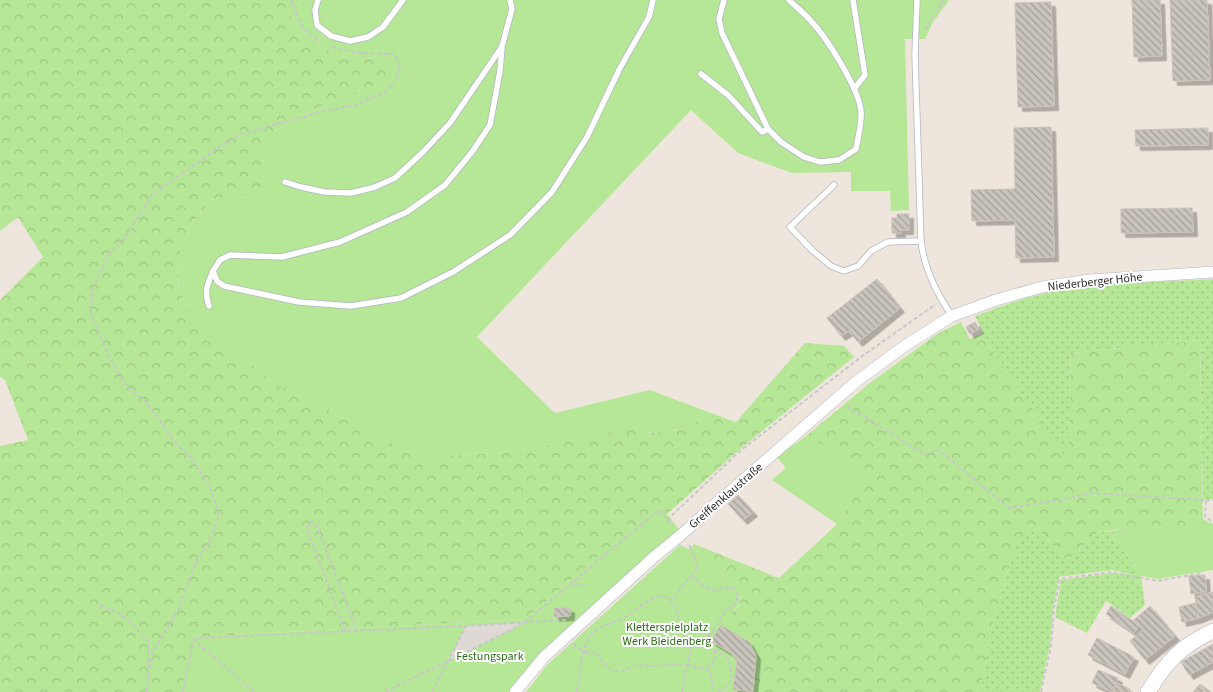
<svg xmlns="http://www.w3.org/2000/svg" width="1213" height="692" font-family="'Source Sans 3',sans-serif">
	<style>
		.grass { fill: #b6e797 }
		.forest { fill: url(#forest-crowns) }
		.garden { fill: url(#garden-dots) }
		.plaza { fill: #ded9d4 }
		.building { fill: url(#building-back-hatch); stroke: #cac2b7; filter: url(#shadow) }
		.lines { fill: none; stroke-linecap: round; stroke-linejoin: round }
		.lane-casing { stroke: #b1b5c0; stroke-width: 7 }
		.street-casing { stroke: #b1b5c0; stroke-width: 12 }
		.secondary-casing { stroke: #b1b5c0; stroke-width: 16 }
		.path { stroke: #c8c8c8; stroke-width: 2; stroke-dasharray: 4 2.5; stroke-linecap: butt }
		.lane { stroke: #fff; stroke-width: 5.5 }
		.street { stroke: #fff; stroke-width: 11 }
		.secondary { stroke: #fff; stroke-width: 15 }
		.labels { text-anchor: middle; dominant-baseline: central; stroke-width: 4; stroke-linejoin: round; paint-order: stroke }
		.street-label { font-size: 12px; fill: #2c2c2c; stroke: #fff }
		.park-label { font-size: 12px; fill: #2d6d17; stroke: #fff }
	</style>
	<defs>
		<pattern id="forest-crowns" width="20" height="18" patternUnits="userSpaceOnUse" patternTransform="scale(1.25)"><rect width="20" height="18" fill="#b6e797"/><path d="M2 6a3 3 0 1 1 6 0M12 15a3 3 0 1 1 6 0" fill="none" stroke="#9dc682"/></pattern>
		<pattern id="garden-dots" width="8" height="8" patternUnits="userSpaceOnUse" patternTransform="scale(1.25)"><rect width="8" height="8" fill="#b6e797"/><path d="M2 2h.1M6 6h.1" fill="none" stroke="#9dc682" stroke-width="1.8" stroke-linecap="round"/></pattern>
		<pattern id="building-back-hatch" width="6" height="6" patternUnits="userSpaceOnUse" patternTransform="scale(1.25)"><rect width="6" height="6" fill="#c9c4bc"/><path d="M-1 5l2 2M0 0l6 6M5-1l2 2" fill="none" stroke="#a39f99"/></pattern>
		<filter id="shadow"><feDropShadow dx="4.5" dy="4.5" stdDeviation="0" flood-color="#0004"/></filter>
	</defs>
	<rect width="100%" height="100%" fill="#eee6dd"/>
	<g class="grass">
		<path d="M308,0H949L932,24L925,39H905L909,210L891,211L890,191H851V172L792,173L738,153L691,110L477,337L555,413L650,390L711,413L682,430L646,433L629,423L598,437L545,445L504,452L418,458L398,446L354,425L325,407L278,385L199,323L179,292L177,259L193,221L213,199L258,192L267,166L262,138L319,107L378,86L381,57L355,60L335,55L302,30L289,14L304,5Z"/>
		<path d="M806,436L870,471L837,524L772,480L786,468L777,457Z"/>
		<path d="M660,505L679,529L585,614L510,692H182L192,637L524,619Z"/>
		<path d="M1203,519L1213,524V570L1157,579L1141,576L1112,531L1125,528H1151L1203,524Z"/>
		<path d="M680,545L688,549L692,546L739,590C741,599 742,603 734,610L756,656L753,691L752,692H526L547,665Z"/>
	</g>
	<g class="forest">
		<path d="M0,0H308L304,5L290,15L302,30L335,55L355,60L381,57L394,65L389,76L378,86L319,107L262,138L267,166L258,193L213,199L193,221L177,259L179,292L199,323L278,385L325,407L354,425L398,446L418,458L504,452L545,445L598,437L629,423L647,433L682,430L711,413L736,422L805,343L844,346L854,357L746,444L667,514L659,506L524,619L193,637L182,692H0V446L28,440L5,380L0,377V300L43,257L18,217L0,231Z"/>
		<path d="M961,322L970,339L981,334L1067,459L1071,353L1200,340L1203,524L1196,526L1151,528H1125L1097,533L1067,561L1037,528L1016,543L991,631L983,676L982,692H752L753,691L755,656L749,642L724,626L727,618L739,606L741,599L739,590L692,546L694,544L779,578L837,524L870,471L806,436L870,383L937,334Z"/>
	</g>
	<g class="garden">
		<path d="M1213,279V499H1203L1200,340L1071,353L1067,460L981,334L983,332L975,316C1002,306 1028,296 1056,291C1108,282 1161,282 1213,279Z"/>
		<path d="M1037,528L1067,561L1097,533L1112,531L1141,576L1145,605L1130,618L1106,601L1087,633L1055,617L1061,580L1113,573L1133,575L1112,570L1059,577L1053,609L1050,645L1040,692H982L983,676L991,631L1016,543Z"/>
	</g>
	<path class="plaza" d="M525,622L511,630L447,662L466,626Z"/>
	<g class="building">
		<path d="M1132,0H1160L1162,56L1134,57Z"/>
		<path d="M1170,0H1207L1210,80L1173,81Z"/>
		<path d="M1051,2L1054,106L1018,107L1015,3Z"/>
		<path d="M1051,127L1054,257L1016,258L1015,220L972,221L971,190L1015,189L1014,128Z"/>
		<path d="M1208,128V145L1136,146L1135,130Z"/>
		<path d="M1192,208L1193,232L1121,233V209Z"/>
		<path d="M897,214H909V230H901V233H892V218H897Z"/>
		<path d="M877,279L900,308L858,342L849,331L841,336L827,318Z"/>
		<path d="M975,322L979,329L970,334L966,327Z"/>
		<path d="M738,495L753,512L743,520L728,504Z"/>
		<path d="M1205,575L1206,592L1191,594L1189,576Z"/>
		<path d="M1213,592V612L1199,618L1195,597Z"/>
		<path d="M1196,603L1199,618L1182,622L1179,607Z"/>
		<path d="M1111,606L1139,625L1134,633L1106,614Z"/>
		<path d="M1150,606L1175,636L1145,660L1130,641L1143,630L1134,620Z"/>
		<path d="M554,608H570V616L554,617Z"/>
		<path d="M721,625L749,642L756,656L753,691L733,690L737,662L732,654L711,641Z"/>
		<path d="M1097,638L1134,657L1125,674L1088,655Z"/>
		<path d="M1213,644V662L1189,675L1181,662Z"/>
		<path d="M1098,670L1118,678L1112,692L1092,683Z"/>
		<path d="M1117,683L1130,689L1128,692H1113Z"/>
		<path d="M1200,684L1211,692H1193Z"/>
	</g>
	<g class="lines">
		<g class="lane-casing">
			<g id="lane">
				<path d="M318,0L315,10L317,25L331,36L350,41L368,37L383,27L403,0"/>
				<path d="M510,0L512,9L502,46L500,71L490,125L472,152L445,185L407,212L340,242L282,257L230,255L220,260L213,271L217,281L224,286L299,302L351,306L401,298L453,272L510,235L552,192L587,137L620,68L649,17L653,0"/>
				<path d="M724,0L719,19L722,33L768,129L781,142L804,157L820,162L839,160L856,149C858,137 862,123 861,111C859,89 827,38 811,21C805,14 796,7 789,0"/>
				<path d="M853,0L865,75L854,89"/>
				<path d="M917,0L915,55L921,241C924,268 937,294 952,316"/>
				<path d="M701,74L728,95L762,132L768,129"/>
				<path d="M285,182L301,187L325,192L351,193L375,187L395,178L423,152L450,123L501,48"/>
				<path d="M834,185L790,227L813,251L831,266L844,271L858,266L871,251L888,242L921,241"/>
				<path d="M209,306C204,291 207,285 213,271"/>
			</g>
		</g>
		<g class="street-casing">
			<path id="street" d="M515,692L544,657L654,557L681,535L720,500L857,381L906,345L952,316L996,300L1042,287L1089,280L1213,272"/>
		</g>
		<g class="secondary-casing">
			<path id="secondary" d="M1148,692C1166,662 1181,646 1213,631"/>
		</g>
		<g class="path">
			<path d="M291,0L300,23L308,33L321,41"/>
			<path d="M925,30L929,23L944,0"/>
			<path d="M847,406L924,454L939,450L1009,508L1061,500L1091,493L1206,500L1205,517L1213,522"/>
			<path d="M1206,500H1213"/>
			<path d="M667,520L740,451L861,357L936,304"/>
			<path d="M691,576L708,589L714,591L730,587L735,589L737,594V598L736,603L727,609L707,639"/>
			<path d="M570,584H586"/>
			<path d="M99,605L120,614L133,625L148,640V669"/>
			<path d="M683,630L695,627L702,632L706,629L709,632L707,639L708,646L728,658C732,674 736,686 716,692"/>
			<path d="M345,631L307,528L309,522L316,524L357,631"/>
			<path d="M193,639L254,692"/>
			<path d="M575,644V647L584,651L588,655"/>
			<path d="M691,647L708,646"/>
			<path d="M584,651L596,652C601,661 611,674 623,671C628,669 632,665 637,665C642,665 647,667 653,666C665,666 676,663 688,665L691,647L685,640L683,630L676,608L671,601L682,586L698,568C695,560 693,551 689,545"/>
			<path d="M706,669L715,661V650"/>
			<path d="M148,675L153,652L179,608L196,562L210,541L219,516L210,487L193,460L174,441L159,419L144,400L127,386L111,361L90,311L93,288L109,254L124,239L152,195L174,179L198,163L217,148L241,134L324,111L355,105L385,92L396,81L400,66L395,55L389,54L360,53L332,47L330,46"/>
			<path d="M147,692L148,674"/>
			<path d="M183,692L193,641L196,638L466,626L565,620L566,622"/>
			<path d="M385,692L511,630L525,622L659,510L673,526"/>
			<path d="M432,692L466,626"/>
			<path d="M576,692C580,685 579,676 580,668C582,654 586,637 597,629L628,616L644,603L661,595L667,597L671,601"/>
			<path d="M682,692L686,670L688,665L706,669L711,673L713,692"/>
			<path d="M1041,692L1051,646L1054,608L1060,579L1112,572L1157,581L1202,573"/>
		</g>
		<use href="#lane" class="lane"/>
		<use href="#street" class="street"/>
		<use href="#secondary" class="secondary"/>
	</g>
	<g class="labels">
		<g class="street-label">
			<text transform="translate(1095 282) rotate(-6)">Niederberger Höhe</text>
			<text transform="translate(726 496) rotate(-41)">Greiffenklaustraße</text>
		</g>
		<g class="park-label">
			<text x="667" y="627">Kletterspielplatz<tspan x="667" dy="14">Werk Bleidenberg</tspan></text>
			<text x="490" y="656">Festungspark</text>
		</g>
	</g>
</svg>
